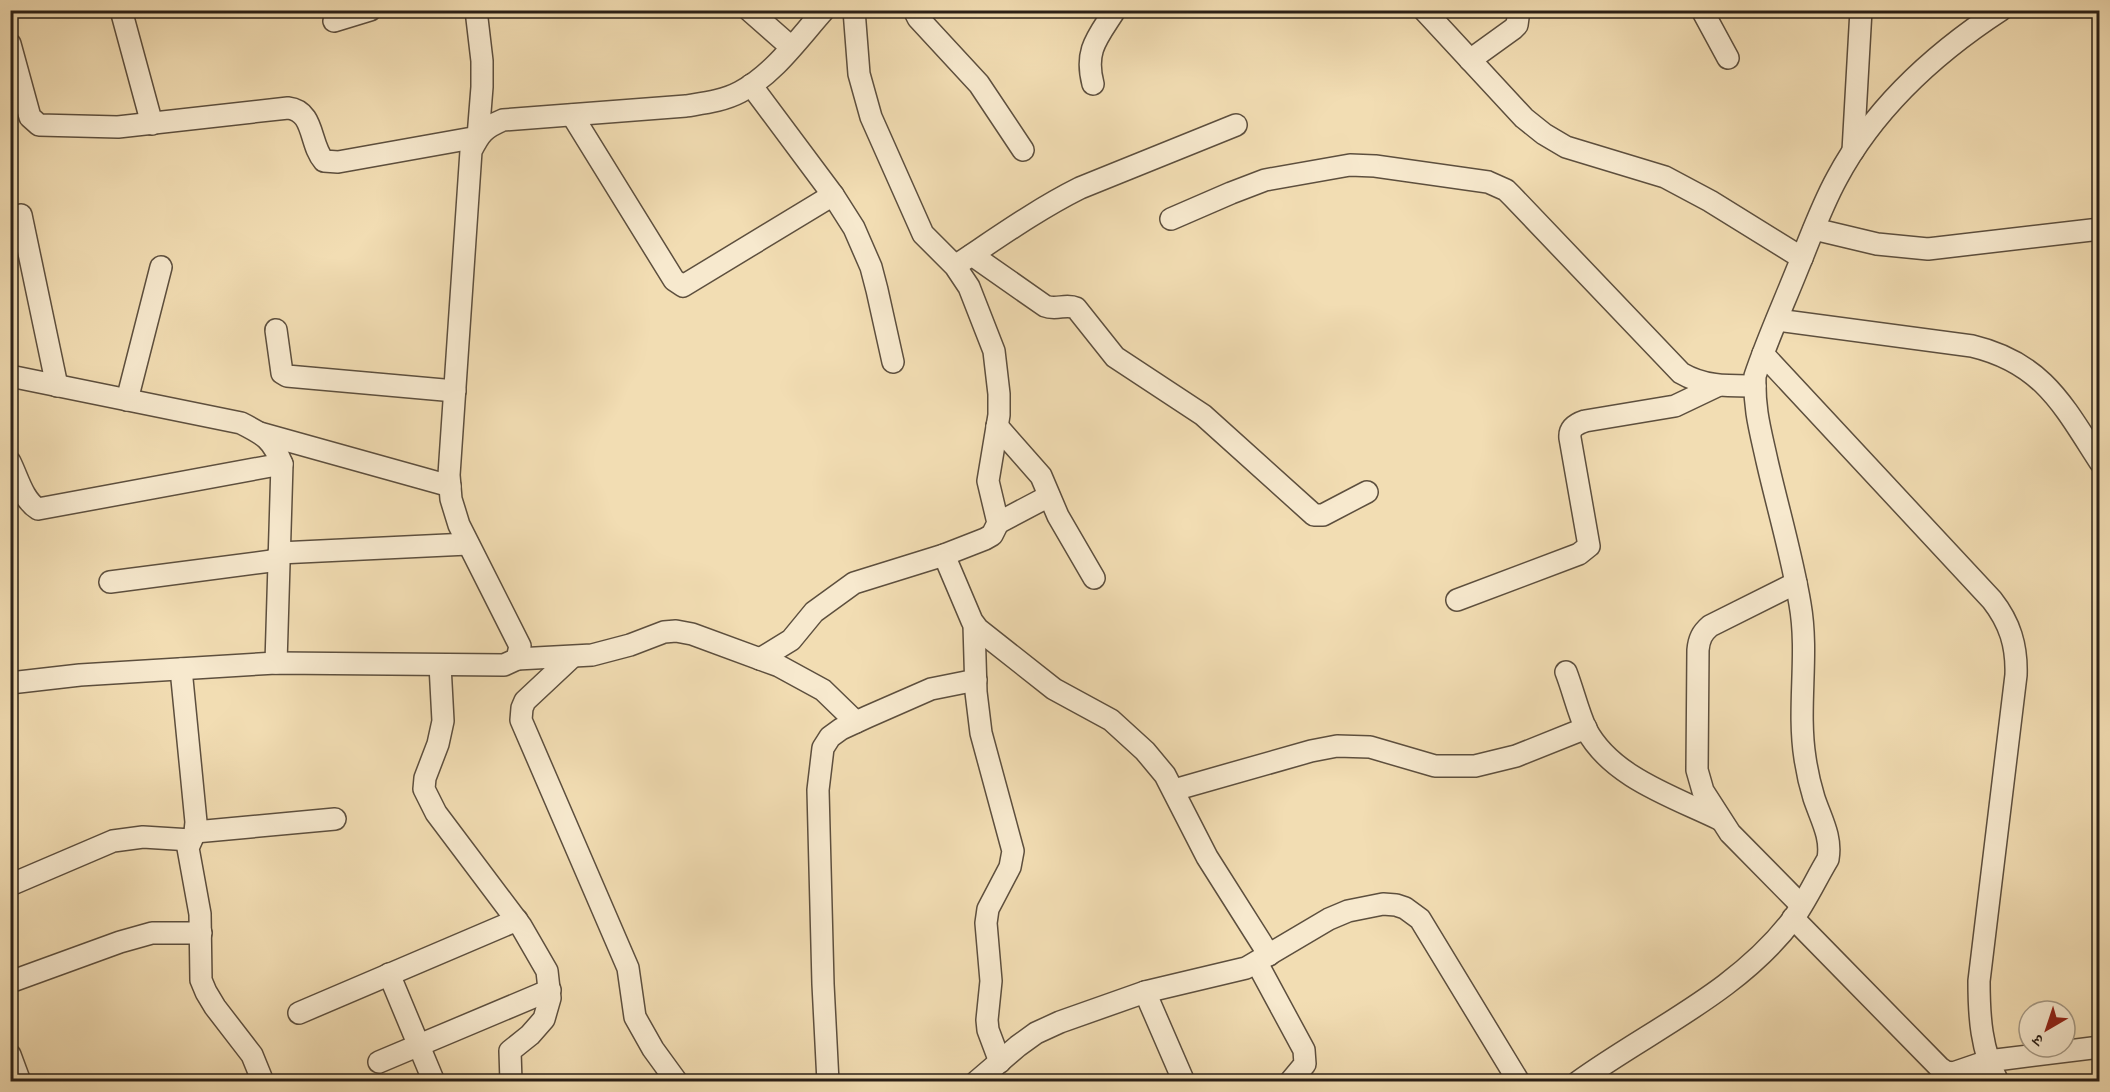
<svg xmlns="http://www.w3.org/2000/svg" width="2110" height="1092" font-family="'Libre Bodoni','Noto Serif Devanagari',serif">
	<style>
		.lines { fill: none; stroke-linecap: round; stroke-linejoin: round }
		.minor-casing { stroke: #5d4f3e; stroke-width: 24 }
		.minor { stroke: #f7e9ce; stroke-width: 21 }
	</style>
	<rect width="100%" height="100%" fill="#f2ddb3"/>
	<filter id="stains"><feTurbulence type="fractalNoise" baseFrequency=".00333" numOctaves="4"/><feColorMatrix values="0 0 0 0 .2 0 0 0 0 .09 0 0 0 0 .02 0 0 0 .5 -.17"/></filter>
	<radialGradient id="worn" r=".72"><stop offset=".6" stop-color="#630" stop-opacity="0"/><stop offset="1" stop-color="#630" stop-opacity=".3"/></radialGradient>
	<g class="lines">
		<g class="minor-casing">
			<g id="minor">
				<path d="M121,10L152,124"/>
				<path d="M749,10L791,47"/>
				<path d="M914,10L918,18L979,84L1023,150"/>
				<path d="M1424,10L1524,118L1544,134L1566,147L1665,177L1710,201L1802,258"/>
				<path d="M1702,10L1728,58"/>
				<path d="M334,21L370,10"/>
				<path d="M10,44L30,117L39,125L118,127L288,108C315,111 309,144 324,161L338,162L478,137L482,87V61L476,10"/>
				<path d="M1470,60L1513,29L1517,25L1519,10"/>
				<path d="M1093,84C1084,50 1098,37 1115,10"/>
				<path d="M751,85L833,195L854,228L871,267L877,290L893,362"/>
				<path d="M572,115L674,280L683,286L833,195"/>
				<path d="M1853,151L1861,10"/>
				<path d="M21,215L57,386"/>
				<path d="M1171,219L1231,193L1265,180L1350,165L1375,166L1488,182L1506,190L1512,196L1681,373C1705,387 1728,386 1755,386"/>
				<path d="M1814,229L1877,244L1928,249L2100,229"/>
				<path d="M972,255L1045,306C1057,311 1065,303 1076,308L1115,357L1203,415L1314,515H1323L1367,492"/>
				<path d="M961,262C1000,236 1038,209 1080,188L1236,125"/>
				<path d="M1777,320L1972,346C2043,363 2063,405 2100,462"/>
				<path d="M276,330L282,373L287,376L455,391"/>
				<path d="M1763,354L1992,600C2010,623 2017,646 2016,675L1979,981C1979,1016 1981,1050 1998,1082"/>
				<path d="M10,376L241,423C265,435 272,439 282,464L276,663"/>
				<path d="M127,400L161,267"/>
				<path d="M997,426L1041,476L1058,516L1094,578"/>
				<path d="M260,433L450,486"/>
				<path d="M10,462C18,478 23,500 38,509L282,464"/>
				<path d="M998,523L1049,496"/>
				<path d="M279,553L468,544"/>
				<path d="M944,555L972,621L978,629L1054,689L1111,720L1145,751L1165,775L1207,857L1269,955"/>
				<path d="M110,582L279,560"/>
				<path d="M1796,583L1710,626C1702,633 1699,639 1698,650L1697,770L1703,791L1730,833L1801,905"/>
				<path d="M1457,600L1579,554L1589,546L1570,438C1569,428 1576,424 1585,421L1675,406L1717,386"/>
				<path d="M974,625L976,692L981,733L1013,851L1010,867L988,909L986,923L991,981L987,1020L988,1030L1000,1062"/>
				<path d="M572,657L525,701L522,708L521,720L628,968L635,1017L653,1049L677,1082"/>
				<path d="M517,659L592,655L630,645L664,632L676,631L692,634L779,666L823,690L856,722"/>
				<path d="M760,659L791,640L814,612L854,583L944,555L985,539L992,535L998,523L988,481L999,415V394L994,351L969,287L955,266L923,234L871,117L859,74L854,10"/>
				<path d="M440,665L443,721L438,744L425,778L424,789L436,813L521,926L547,971L550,998L544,1019L530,1035L510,1051L511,1082"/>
				<path d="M181,669L196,822L195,832L188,848L200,914L201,980L206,992L215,1007L252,1055L263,1082"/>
				<path d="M1566,672C1573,690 1578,712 1586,729C1611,777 1674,797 1719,819"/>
				<path d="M10,683L80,675L276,663L504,665L517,659L520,646L459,525L451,499L449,475L471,151C480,133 484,128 503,120L686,106C704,103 723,101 740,92C774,74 799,38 824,10"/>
				<path d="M1174,790L1311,751L1337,746L1370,747L1435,766H1475L1516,756L1586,728"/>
				<path d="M195,832L335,819"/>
				<path d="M10,885L113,841L143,837L191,840"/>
				<path d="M1793,918L1940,1068L1946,1072L1953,1073L1988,1061L2100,1047"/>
				<path d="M1257,963L1304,1050L1305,1064L1290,1082"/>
				<path d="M389,974L434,1082"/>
				<path d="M10,982L120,942L152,933H201"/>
				<path d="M1145,992L1184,1082"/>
				<path d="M299,1013L517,920"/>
				<path d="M10,1055L20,1082"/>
				<path d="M379,1062L550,990"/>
				<path d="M828,1082L823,984L818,790L823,748L830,737L841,729L867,717L931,689L976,680"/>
				<path d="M976,1082L1018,1046L1036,1033L1060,1022L1145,992L1246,968L1329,919L1348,911L1383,904L1396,905L1405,908L1420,919L1519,1082"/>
				<path d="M1578,1082C1650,1030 1738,992 1793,919C1806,901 1816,879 1828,859C1832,837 1821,819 1814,798C1810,785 1807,772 1805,758C1797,707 1809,655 1800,604C1792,556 1778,509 1767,461C1760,429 1754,410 1755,376C1767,340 1783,305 1797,270C1810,239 1821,207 1837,178C1875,107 1935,53 2001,10"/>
			</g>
		</g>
		<use href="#minor" class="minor"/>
	</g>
	<rect width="2110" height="1092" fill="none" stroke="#f2ddb3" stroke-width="36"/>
	<rect x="12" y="12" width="2086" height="1068" fill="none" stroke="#2b2017" stroke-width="3"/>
	<rect x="18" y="18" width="2074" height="1056" fill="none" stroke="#2b2017" stroke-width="1.5"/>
	<g transform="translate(2047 1029) rotate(219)"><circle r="28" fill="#f7e9ce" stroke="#a59985" stroke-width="1.5"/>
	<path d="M0-4.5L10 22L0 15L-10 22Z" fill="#8f2418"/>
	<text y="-9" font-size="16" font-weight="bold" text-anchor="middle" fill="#2b2017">उ</text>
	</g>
	<rect width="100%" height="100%" filter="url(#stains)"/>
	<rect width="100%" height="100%" fill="url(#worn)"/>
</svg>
